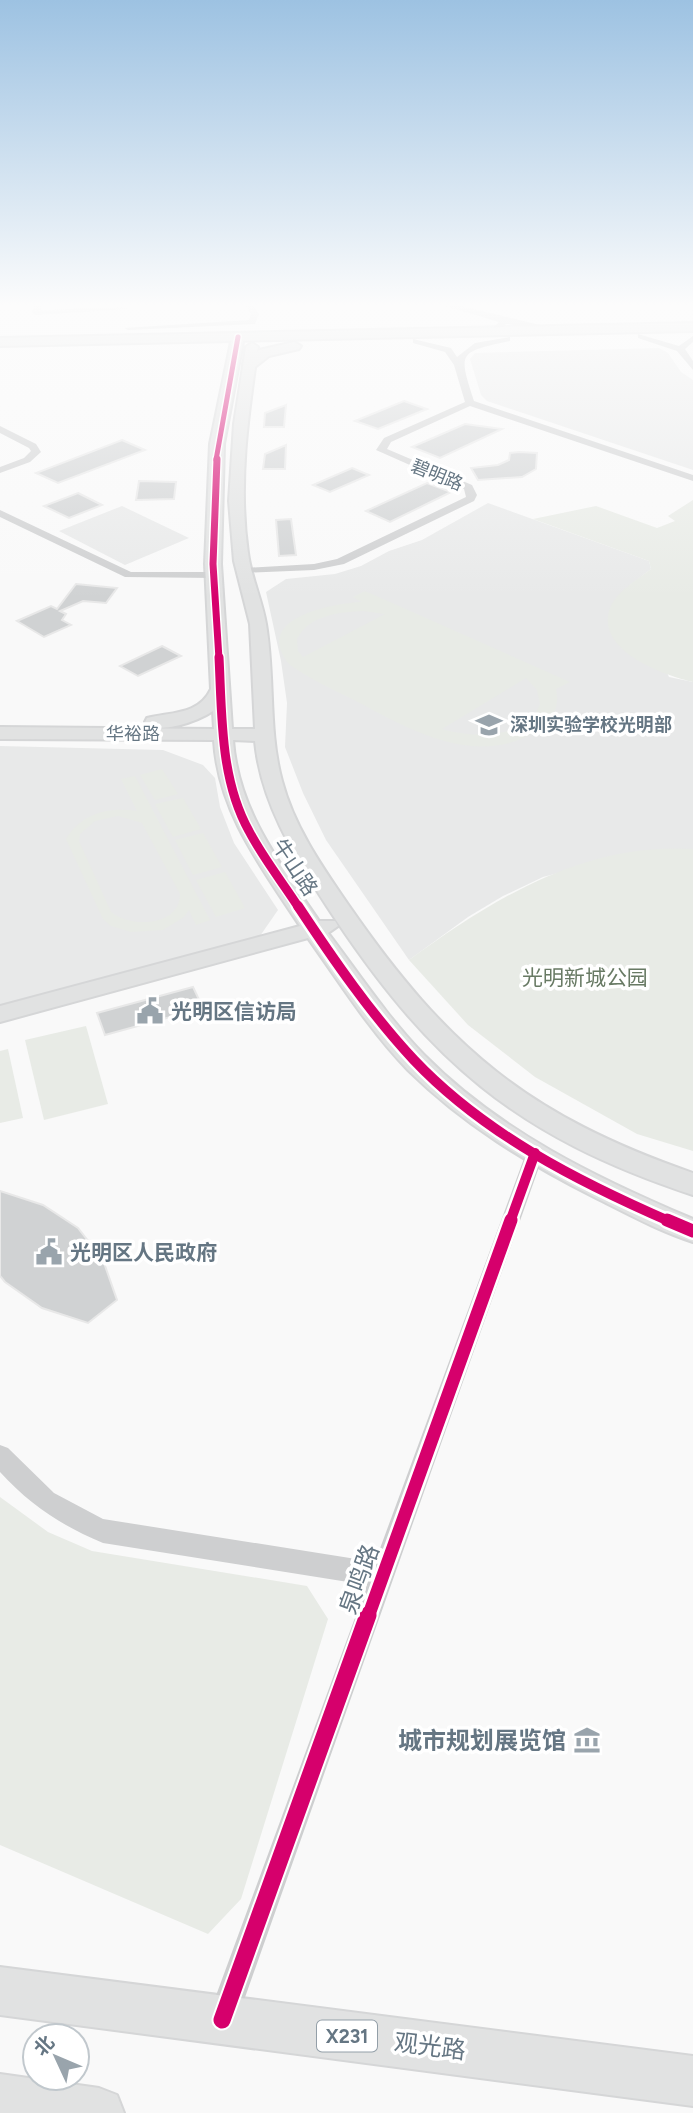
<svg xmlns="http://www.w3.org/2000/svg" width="693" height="2113" font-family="Figtree,'Noto Sans SC',sans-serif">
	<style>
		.built { fill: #e8e9e9 }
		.green { fill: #e8ebe6; fill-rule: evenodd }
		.building { fill: #d0d2d3; stroke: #e8e8e8; stroke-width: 2 }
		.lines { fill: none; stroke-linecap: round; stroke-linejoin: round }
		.secondary-casing { stroke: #d5d6d7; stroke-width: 4 }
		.primary-casing { stroke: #d5d6d7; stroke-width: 4 }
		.street { fill: #cecfd0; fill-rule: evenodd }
		.secondary { fill: #e1e2e2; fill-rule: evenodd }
		.primary { fill: #e1e2e2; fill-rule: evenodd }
		.cycleway-far5-casing { stroke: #fff; stroke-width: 8 }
		.cycleway-far4-casing { stroke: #fff; stroke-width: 10 }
		.cycleway-far3-casing { stroke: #fff; stroke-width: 12 }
		.cycleway-far2-casing { stroke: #fff; stroke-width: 15 }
		.cycleway-far1-casing { stroke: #fff; stroke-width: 18 }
		.cycleway-casing { stroke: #fff; stroke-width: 21 }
		.cycleway-far5 { stroke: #d6006c; stroke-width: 5 }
		.cycleway-far4 { stroke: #d6006c; stroke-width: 7 }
		.cycleway-far3 { stroke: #d6006c; stroke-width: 9 }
		.cycleway-far2 { stroke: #d6006c; stroke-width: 10 }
		.cycleway-far1 { stroke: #d6006c; stroke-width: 13 }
		.cycleway { stroke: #d6006c; stroke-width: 17 }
		.labels { text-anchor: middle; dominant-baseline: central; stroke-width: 7; stroke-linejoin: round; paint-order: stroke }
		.far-street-label { font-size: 18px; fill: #657683; stroke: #fff }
		.far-poi-label { font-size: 18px; font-weight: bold; fill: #657683; stroke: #fff; text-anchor: start }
		.shield { fill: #fff; stroke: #939fa8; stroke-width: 2 }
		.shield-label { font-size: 19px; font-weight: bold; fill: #657683 }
		.street-label { font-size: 21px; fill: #657683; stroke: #fff }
		.park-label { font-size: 21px; fill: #687a64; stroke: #fff }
		.poi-label { font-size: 21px; font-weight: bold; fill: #657683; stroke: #fff; text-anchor: start }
		.near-street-label { font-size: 24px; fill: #657683; stroke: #fff }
		.near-poi-label { font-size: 24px; font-weight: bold; fill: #657683; stroke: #fff; text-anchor: end }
	</style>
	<rect width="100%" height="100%" fill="#f9f9f9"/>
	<g class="built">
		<path d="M659,348L668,353L681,372L693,380V470L487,401L481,395L470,359L475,353Z"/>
		<path d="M488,503L649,561L651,569L629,586L669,677L693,682V849L630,854L543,877L503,896L468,917L409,960L326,840L303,793L285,747L287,703L281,661L266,592L286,579L335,574L361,566L389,551L422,540Z"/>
		<path d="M122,506L189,538L125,565L59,531Z"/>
		<path d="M0,746L163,750L203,765L215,778L220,807L234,843L278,910L260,936L0,1005Z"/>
	</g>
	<g class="green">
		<path d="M693,500V682C664,675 598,652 609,611C614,593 637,580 651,569L649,561L533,519L596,506L657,528L675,521L668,516Z"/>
		<path d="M365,591L570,682L556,689C560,707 553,720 538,730C478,769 410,730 356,701C334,690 310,679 290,665C250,619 332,603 362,602L353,597ZM363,611L385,614L303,657L298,651L297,639C309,615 340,612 363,611ZM526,678L537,690L540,704C527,740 473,738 442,729Z"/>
		<path d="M162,769L178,794L155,800L140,775Z"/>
		<path d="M135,776L210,920L196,925L189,910L184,917L163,930L131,932L111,926L103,919L66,839C82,813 109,807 137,811L121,779ZM118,816L142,823L180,894C180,927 130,928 111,912L79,841L80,834L95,821Z"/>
		<path d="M183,798L201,829L173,837L155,804Z"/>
		<path d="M203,833L222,867L193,875L175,840Z"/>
		<path d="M693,849V1151L637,1134L535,1077L468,1025L409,960C493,899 584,842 693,849Z"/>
		<path d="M225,872L245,908L216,917L196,880Z"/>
		<path d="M86,1026L108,1104L44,1120L25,1040Z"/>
		<path d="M8,1049L23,1118L0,1123V1051Z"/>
		<path d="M0,1497L48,1532L92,1551L307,1586L328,1619L241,1899L208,1934L0,1845Z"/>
	</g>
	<g class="building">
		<path d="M404,401L427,409L378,429L355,421Z"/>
		<path d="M286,405L284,427H264L265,413Z"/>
		<path d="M465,424L502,429L440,458L412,447Z"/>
		<path d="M122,440L145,450L58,483L36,473Z"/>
		<path d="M286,445L285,469H263L265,454Z"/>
		<path d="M519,452L537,453L536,469L522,477L478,480L471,468L498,465L509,460L510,453Z"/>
		<path d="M352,468L369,475L330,492L313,485Z"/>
		<path d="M139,481L176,482L174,499L136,500Z"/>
		<path d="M427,483L451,492L390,522L366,511Z"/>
		<path d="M78,493L102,505L69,518L44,506Z"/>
		<path d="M291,519L296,555L279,556L276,520Z"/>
		<path d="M76,584L117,588L106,603L83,601L60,611L66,614L62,620L71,625L44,637L17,621L51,606L57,609Z"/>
		<path d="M162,646L181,656L138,676L120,666Z"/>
		<path d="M193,987L203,1008L105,1035L97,1013Z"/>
		<path d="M0,1191L43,1205L78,1228L103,1260L117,1300L88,1323L42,1308L5,1282L0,1276Z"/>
	</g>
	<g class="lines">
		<g class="secondary-casing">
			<path id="secondary" d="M238,334L244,337L224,444L221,564L232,729H255L250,624L234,561L229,501L234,424L246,347L252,343L258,347C248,415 238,484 248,553C251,577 262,600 266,624C275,677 268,730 282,781C294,827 323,868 349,906C448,1049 529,1116 693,1173V1195C515,1136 428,1061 326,905C293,853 261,803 255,741L233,740C238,811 281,865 319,921H335L338,926L328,933C359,974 388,1018 424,1055C499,1131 596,1178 693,1219V1242C659,1231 628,1214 596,1198C527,1163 464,1125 408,1070C370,1031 340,983 308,938L0,1022V1006L300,926C262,868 218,812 214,740L0,739V727L214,729L213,711C198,721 158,736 145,722L147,718C171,712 199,715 211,689L205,564L210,444L232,337Z"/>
		</g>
		<g class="primary-casing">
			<g id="primary">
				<path d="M693,323V331L0,346V338Z"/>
				<path d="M294,342L301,346L299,349L269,356L255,367L243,364L259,350Z"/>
				<path d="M0,1967L693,2056V2106L0,2015Z"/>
				<path d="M0,2074L99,2088L117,2095L124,2113H0Z"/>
			</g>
		</g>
		<g class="street">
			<path d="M35,302H43L41,310L124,307L128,309L36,315L32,313Z"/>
			<path d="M243,302H251L259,314L255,324L128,330L124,328L249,320L251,314Z"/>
			<path d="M432,302H445L556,329L552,331L506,324L500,331L486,333L483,329L494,327L499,322Z"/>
			<path d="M638,334L679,346L693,336V342L685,349L693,361V370L677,351L638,338Z"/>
			<path d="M510,337V341C458,352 458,352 474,401L693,475V481L470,406L391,442L387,449L472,485L477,495L474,501L344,564L314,570L240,573L238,571L244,568L314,564L337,559L466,497L464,489L376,450L384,438L465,402L454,365L445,352L413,343V339L451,348L457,357L475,343Z"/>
			<path d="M0,426L36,444L41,452L30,462L0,473V467L24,458L31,451L29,448L0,433Z"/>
			<path d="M0,510L131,572H214L220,575L214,578L125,577L0,517Z"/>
			<path d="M535,1146L542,1148L544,1153L237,2020L233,2031L222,2035L211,2031L207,2020L367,1585L103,1543C62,1526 30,1505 0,1472V1445L8,1448L54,1493L103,1519L375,1562L526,1153L528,1148Z"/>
		</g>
		<use href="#secondary" class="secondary"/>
		<use href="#primary" class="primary"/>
		<g class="cycleway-far5-casing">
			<path id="cycleway-far5" d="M216,460L238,337"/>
		</g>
		<g class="cycleway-far4-casing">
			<path id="cycleway-far4" d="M217,459L213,564L219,659"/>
		</g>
		<g class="cycleway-far3-casing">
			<path id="cycleway-far3" d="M219,657C222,715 220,779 249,831C263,858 283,883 299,908"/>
		</g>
		<g class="cycleway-far2-casing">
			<g id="cycleway-far2">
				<path d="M298,906C333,959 371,1014 414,1060C484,1134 579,1182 671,1222"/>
				<path d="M510,1222L535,1153"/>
			</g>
		</g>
		<g class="cycleway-far1-casing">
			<g id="cycleway-far1">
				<path d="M667,1220L693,1231"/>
				<path d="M368,1617L511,1220"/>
			</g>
		</g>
		<g class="cycleway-casing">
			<path id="cycleway" d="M222,2020L368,1615"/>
		</g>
		<use href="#cycleway-far5" class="cycleway-far5"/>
		<use href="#cycleway-far4" class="cycleway-far4"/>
		<use href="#cycleway-far3" class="cycleway-far3"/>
		<use href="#cycleway-far2" class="cycleway-far2"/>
		<use href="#cycleway-far1" class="cycleway-far1"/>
		<use href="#cycleway" class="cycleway"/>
	</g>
	<linearGradient id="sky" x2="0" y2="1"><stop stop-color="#9dc2e2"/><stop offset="0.51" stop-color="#fcfcfc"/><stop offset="1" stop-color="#fcfcfc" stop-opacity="0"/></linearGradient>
	<rect width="693" height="598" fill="url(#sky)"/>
	<defs>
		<g id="school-bare" transform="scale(2.1)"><path d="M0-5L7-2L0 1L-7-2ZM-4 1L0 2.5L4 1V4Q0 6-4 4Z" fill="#99a4ac" stroke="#fff" stroke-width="2.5" paint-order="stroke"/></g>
		<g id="civic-bare" transform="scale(2.1)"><path d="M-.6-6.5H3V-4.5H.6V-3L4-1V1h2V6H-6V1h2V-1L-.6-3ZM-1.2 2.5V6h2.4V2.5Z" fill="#99a4ac" stroke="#fff" stroke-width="2.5" paint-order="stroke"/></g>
		<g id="museum-bare" transform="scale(2.1)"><path d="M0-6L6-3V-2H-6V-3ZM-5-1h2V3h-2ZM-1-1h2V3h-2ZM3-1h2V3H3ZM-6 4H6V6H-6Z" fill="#99a4ac" stroke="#fff" stroke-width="2.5" paint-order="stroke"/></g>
	</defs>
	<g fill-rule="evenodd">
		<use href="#school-bare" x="489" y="725"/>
		<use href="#civic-bare" x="150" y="1011"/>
		<use href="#civic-bare" x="49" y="1252"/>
		<use href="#museum-bare" x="587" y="1740"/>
	</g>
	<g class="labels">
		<g class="far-street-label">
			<text transform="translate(437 475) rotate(22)">碧明路</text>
			<text x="133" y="734">华裕路</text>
		</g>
		<g class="far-poi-label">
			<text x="510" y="725">深圳实验学校光明部</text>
		</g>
		<rect class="shield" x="317" y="2020.5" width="60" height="31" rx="5"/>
		<g class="shield-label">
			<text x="347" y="2036">X231</text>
		</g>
		<g class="street-label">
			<text transform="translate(295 867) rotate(56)">牛山路</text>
		</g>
		<g class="park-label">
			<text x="585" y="977">光明新城公园</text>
		</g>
		<g class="poi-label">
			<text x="171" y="1011">光明区信访局</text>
			<text x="70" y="1252">光明区人民政府</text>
		</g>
		<g class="near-street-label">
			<text transform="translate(359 1579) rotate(-70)">泉鸣路</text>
			<text transform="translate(430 2046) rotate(7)">观光路</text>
		</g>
		<g class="near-poi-label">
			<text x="566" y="1740">城市规划展览馆</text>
		</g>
	</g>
	<g transform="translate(56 2057) rotate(314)"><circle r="33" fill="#ffffff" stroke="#c1c8cd" stroke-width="2"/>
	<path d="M0-5L12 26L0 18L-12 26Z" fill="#99a4ac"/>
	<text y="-10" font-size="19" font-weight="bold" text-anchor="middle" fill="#657683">北</text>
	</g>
</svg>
